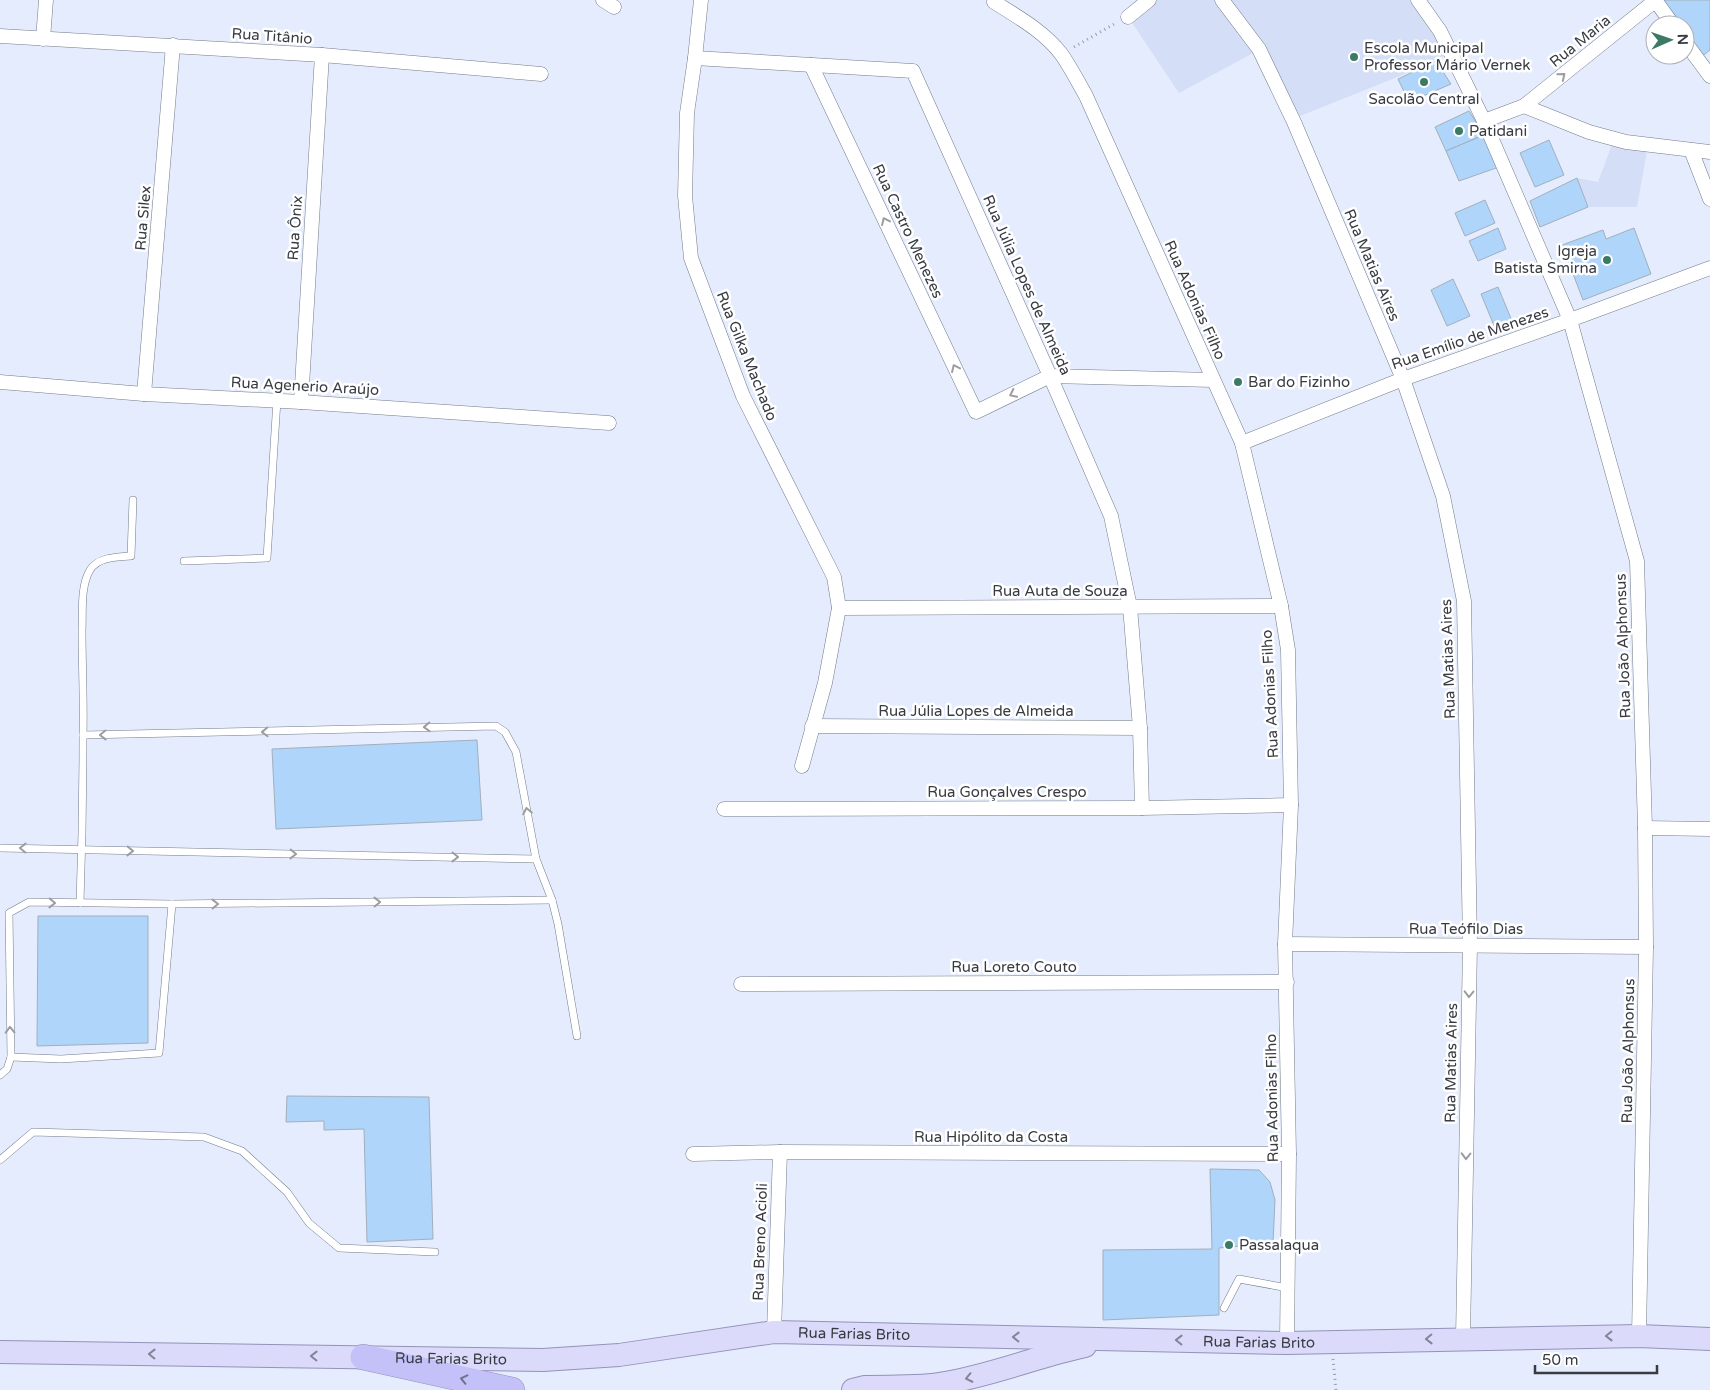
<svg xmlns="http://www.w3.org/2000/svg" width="1710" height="1390" font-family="'Varela Round',sans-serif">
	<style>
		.built { fill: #d4def6 }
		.building { fill: #afd5fa; stroke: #a2afbc }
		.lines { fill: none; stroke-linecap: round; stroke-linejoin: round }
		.service-casing { stroke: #747b8a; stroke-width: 8 }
		.minor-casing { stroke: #747b8a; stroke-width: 15 }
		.primary-casing { stroke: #9392b8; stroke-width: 24 }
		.motorway-casing { stroke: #9392b8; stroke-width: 26 }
		.path { stroke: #979ca9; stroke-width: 3; stroke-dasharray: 1 4; stroke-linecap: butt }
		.service { stroke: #fff; stroke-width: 7 }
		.minor { stroke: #fff; stroke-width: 14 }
		.primary { stroke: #dcdafb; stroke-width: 22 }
		.motorway { stroke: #c4c1f8; stroke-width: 25 }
		.oneway { stroke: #9c9da0 }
		.oneway2 { stroke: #828395 }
		.oneway3 { stroke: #70718b }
		.poi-dot { fill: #3d7a65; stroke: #fff; stroke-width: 2 }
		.labels { text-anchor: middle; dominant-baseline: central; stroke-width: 5; stroke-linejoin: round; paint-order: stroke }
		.street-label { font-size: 15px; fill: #383b42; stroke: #fff }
		.poi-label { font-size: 15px; fill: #383b42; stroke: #fff; text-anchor: start }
	</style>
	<rect width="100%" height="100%" fill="#e5ecfd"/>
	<g class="built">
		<path d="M1156,0H1219L1257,51L1179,93L1131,21Z"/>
		<path d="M1226,0H1410L1448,54L1410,72L1300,116L1269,60Z"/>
		<path d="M1613,142L1647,151L1637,207H1588L1577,178L1598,182Z"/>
	</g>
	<g class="building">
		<path d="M1658,0H1710V50L1700,58L1685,37V25H1676Z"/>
		<path d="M1436,61L1451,84L1409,102L1398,79Z"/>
		<path d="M1469,111L1484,135L1446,151L1435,127Z"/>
		<path d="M1484,135L1499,167L1459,181L1446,151Z"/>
		<path d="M1549,140L1564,175L1535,187L1520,153Z"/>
		<path d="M1577,178L1588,207L1540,227L1530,201Z"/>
		<path d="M1485,200L1495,223L1465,236L1455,213Z"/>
		<path d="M1498,228L1506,249L1478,261L1469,241Z"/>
		<path d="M1634,228L1651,274L1583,300L1562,245L1603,230L1606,239Z"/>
		<path d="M1453,279L1470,316L1447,326L1431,290Z"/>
		<path d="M1498,287L1512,321L1495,328L1481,294Z"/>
		<path d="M477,740L482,820L276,829L272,749Z"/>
		<path d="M38,916H148V1043L37,1046Z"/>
		<path d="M287,1096L429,1097L433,1239L367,1242L364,1129L324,1130V1121L286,1122Z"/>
		<path d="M1210,1169L1259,1170L1270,1182L1275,1200L1273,1243L1219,1248V1315L1103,1320V1250L1212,1249Z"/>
	</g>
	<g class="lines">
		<g class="service-casing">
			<g id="service">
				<path d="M184,561L267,558L277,400"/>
				<path d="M83,735L496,726L505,732L516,752L536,859L552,900L558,924L577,1036"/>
				<path d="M0,848L536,859"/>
				<path d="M80,903C82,848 83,792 83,736C84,701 82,665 82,630C83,612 80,587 90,570C98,557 117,557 131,556L133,500"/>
				<path d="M11,1057L61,1059L159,1053L172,904"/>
				<path d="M0,1075L7,1069L11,1057L9,913L29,902L172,904L552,900"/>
				<path d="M0,1160L33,1132L204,1137L242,1151L287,1192L309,1223L339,1248L435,1252"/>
				<path d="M1224,1308L1239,1279L1288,1288"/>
			</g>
		</g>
		<g class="minor-casing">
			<g id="minor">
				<path d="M603,0L614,7"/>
				<path d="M701,0L695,58L687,113L685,196L691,258L743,396L834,577L839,608L825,683L802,766"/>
				<path d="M1222,0L1259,49L1294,122L1403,379L1443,496L1464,601L1470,945L1463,1338"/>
				<path d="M1418,0L1440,31L1484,121L1570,320L1637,561L1645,828L1646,947L1639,1336"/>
				<path d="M1655,0L1673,25"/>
				<path d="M994,2C1018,17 1045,32 1062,55C1071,68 1078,82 1086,96L1242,443L1281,606L1288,650L1291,805L1285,944L1289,1154L1287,1343"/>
				<path d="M1128,17L1149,0"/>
				<path d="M0,36L322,55L541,74"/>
				<path d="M43,39L46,0"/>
				<path d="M1685,42L1710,76"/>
				<path d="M695,58L913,71L1050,376L1111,516L1130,607L1140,728L1142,808"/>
				<path d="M811,65L976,412L1050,376L1213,380"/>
				<path d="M1524,106L1589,132L1626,142L1710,152"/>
				<path d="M1484,121L1524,106L1656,0"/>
				<path d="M1691,150L1710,199"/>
				<path d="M0,382L144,394L301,402L609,423"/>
				<path d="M144,394L173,45"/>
				<path d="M301,402L322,55"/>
				<path d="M1242,443L1403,379L1570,320L1710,268"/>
				<path d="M839,608L1281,606"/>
				<path d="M812,726L1140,728"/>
				<path d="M724,809L1142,808L1291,805"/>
				<path d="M1645,828L1710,829"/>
				<path d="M1285,944L1646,947"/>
				<path d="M741,984L1287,982"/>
				<path d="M693,1154L780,1152L1289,1154"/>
				<path d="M774,1332L780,1152"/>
			</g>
		</g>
		<g class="primary-casing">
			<g id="primary">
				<path id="s1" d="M0,1352L543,1360L619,1355L774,1332L1287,1343L1639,1336L1710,1339"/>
				<path d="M853,1390L865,1387C889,1386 922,1388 945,1383C993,1375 1038,1356 1085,1346"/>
			</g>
		</g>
		<g class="motorway-casing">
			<path id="motorway" d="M363,1357L512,1390"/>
		</g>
		<g class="path">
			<path d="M1074,47L1116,23"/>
			<path d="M1333,1359L1336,1390"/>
		</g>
		<use href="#service" class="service"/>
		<use href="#minor" class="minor"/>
		<use href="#primary" class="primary"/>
		<use href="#motorway" class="motorway"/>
	</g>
	<defs><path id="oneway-chevron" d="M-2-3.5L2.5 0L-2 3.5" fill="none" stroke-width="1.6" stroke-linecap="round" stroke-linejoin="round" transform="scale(1.25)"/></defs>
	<g class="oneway">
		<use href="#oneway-chevron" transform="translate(1562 76) rotate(-39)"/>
		<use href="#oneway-chevron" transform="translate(885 221) rotate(-115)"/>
		<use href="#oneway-chevron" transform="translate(955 368) rotate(-115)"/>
		<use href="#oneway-chevron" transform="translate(1013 394) rotate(154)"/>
		<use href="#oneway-chevron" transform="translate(427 727) rotate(178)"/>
		<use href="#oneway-chevron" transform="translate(265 732) rotate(178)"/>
		<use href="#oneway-chevron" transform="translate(103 735) rotate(179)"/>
		<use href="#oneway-chevron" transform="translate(527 811) rotate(-101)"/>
		<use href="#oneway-chevron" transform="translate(23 848) rotate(-179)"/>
		<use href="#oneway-chevron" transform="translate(130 851) rotate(1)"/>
		<use href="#oneway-chevron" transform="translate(293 854) rotate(1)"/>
		<use href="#oneway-chevron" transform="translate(455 857) rotate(1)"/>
		<use href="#oneway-chevron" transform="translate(377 902) rotate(-1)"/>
		<use href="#oneway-chevron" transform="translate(52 903) rotate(1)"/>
		<use href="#oneway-chevron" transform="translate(215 904) rotate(-1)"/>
		<use href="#oneway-chevron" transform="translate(1469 994) rotate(91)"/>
		<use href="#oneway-chevron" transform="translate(10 1030) rotate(-91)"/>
		<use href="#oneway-chevron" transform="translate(1466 1156) rotate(91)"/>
	</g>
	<g class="oneway2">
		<use href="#oneway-chevron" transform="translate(1609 1336) rotate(179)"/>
		<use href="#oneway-chevron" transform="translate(1016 1337) rotate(-179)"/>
		<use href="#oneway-chevron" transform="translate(1429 1339) rotate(179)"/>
		<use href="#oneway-chevron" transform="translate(1179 1340) rotate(-179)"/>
		<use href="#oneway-chevron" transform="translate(152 1354) rotate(-179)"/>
		<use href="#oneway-chevron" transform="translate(314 1356) rotate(-179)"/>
		<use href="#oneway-chevron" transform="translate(969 1378) rotate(168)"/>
	</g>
	<use class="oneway3" href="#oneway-chevron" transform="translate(464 1379) rotate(-167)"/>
	<g class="poi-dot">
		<circle cx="1354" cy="57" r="5"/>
		<circle cx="1424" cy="82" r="5"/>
		<circle cx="1459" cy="131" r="5"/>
		<circle cx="1607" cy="260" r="5"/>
		<circle cx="1238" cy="382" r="5"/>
		<circle cx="1229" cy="1245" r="5"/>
	</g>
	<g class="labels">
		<g class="street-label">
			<text transform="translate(272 36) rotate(4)">Rua Titânio</text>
			<text transform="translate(1580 41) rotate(-39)">Rua Maria</text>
			<text transform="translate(143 218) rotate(-85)">Rua Silex</text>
			<text transform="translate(295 228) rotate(-86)">Rua Ônix</text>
			<text transform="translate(908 231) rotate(65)">Rua Castro Menezes</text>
			<text transform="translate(1372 265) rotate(67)">Rua Matias Aires</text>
			<text transform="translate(1027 285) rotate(66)">Rua Júlia Lopes de Almeida</text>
			<text transform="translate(1195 300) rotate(66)">Rua Adonias Filho</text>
			<text transform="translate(1470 338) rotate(-19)">Rua Emílio de Menezes</text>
			<text transform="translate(747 356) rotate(68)">Rua Gilka Machado</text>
			<text transform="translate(305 386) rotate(3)">Rua Agenerio Araújo</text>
			<text x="1060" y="591">Rua Auta de Souza</text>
			<text transform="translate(1623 646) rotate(-92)">Rua João Alphonsus</text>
			<text transform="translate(1448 659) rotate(-92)">Rua Matias Aires</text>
			<text transform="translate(1270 694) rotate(-93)">Rua Adonias Filho</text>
			<text x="976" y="711">Rua Júlia Lopes de Almeida</text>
			<text x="1007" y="792">Rua Gonçalves Crespo</text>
			<text x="1466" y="929">Rua Teófilo Dias</text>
			<text x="1014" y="967">Rua Loreto Couto</text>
			<text transform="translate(1628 1051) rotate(-89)">Rua João Alphonsus</text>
			<text transform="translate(1451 1063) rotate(-89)">Rua Matias Aires</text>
			<text transform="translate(1272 1098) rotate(-91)">Rua Adonias Filho</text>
			<text x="991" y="1137">Rua Hipólito da Costa</text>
			<text transform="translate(760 1242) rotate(-88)">Rua Breno Acioli</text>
			<text stroke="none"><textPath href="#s1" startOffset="856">Rua Farias Brito</textPath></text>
			<text stroke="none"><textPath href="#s1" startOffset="1261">Rua Farias Brito</textPath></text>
			<text stroke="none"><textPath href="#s1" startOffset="451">Rua Farias Brito</textPath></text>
		</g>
		<g class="poi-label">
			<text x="1364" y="48">Escola Municipal<tspan x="1364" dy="17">Professor Mário Vernek</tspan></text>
			<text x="1424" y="99" text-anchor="middle">Sacolão Central</text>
			<text x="1469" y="131">Patidani</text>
			<text x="1597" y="251" text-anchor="end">Igreja<tspan x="1597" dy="17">Batista Smirna</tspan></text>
			<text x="1248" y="382">Bar do Fizinho</text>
			<text x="1239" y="1245">Passalaqua</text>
		</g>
	</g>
	<g transform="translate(1670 40) rotate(88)"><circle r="24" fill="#ffffff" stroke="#afb1b3"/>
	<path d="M0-4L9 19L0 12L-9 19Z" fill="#3d7a65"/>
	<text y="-8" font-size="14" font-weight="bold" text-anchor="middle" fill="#383b42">N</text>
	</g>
	<path d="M1535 1365v8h122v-8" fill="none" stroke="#383b42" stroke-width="2.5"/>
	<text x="1542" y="1365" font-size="15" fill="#383b42" stroke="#ffffff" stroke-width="4" paint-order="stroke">50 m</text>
</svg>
